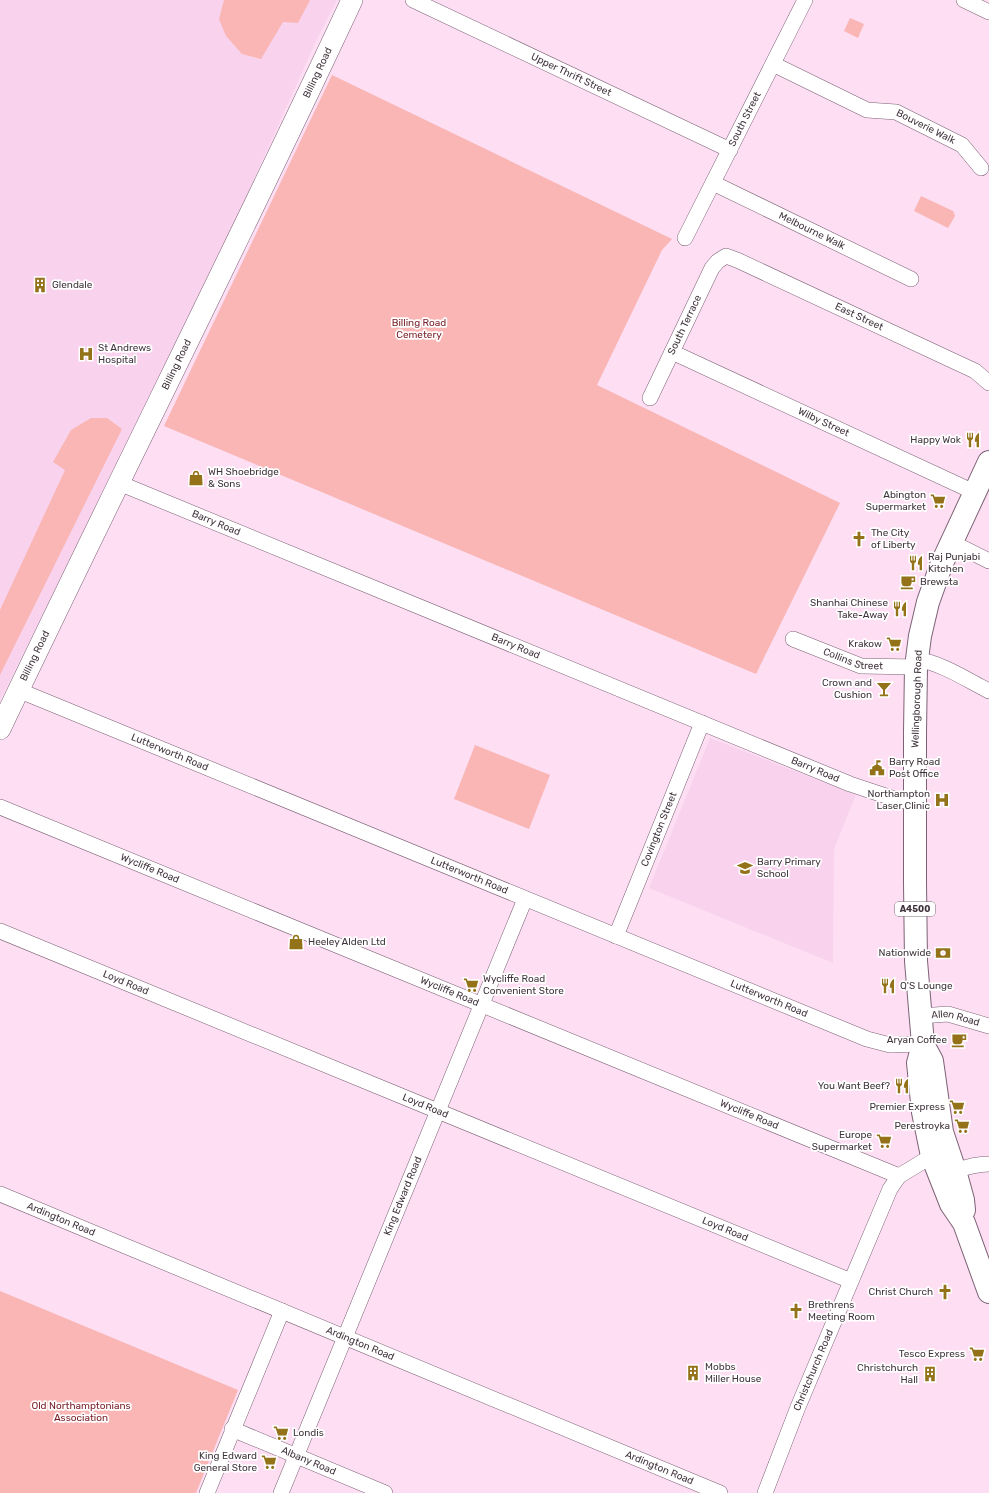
<svg xmlns="http://www.w3.org/2000/svg" width="989" height="1493" font-family="Rubik,sans-serif">
	<style>
		.built { fill: #f9d3ee }
		.green { fill: #f9b6b4 }
		.lines { fill: none; stroke-linecap: round; stroke-linejoin: round }
		.street-casing { stroke: #7c6275; stroke-width: 16 }
		.secondary-casing { stroke: #7c6275; stroke-width: 22 }
		.primary-casing { stroke: #7c6275; stroke-width: 24 }
		.street { stroke: #fff; stroke-width: 15 }
		.secondary { stroke: #fff; stroke-width: 21 }
		.primary { stroke: #fff; stroke-width: 22 }
		.labels { text-anchor: middle; dominant-baseline: central; stroke-width: 3.5; stroke-linejoin: round; paint-order: stroke }
		.shield { fill: #fff; stroke: #7a7277; stroke-width: 1 }
		.shield-label { font-size: 9px; font-weight: bold; fill: #41353d }
		.street-label { font-size: 10px; fill: #41353d; stroke: #fff }
		.poi-label { font-size: 10px; fill: #41353d; stroke: #fff; text-anchor: end }
		.park-label { font-size: 10px; fill: #771c24; stroke: #fff }
	</style>
	<rect width="100%" height="100%" fill="#fddef3"/>
	<g class="built">
		<path d="M0,0H337L317,39L205,288L0,700Z"/>
		<path d="M710,738L856,795L834,849L833,963L649,888Z"/>
	</g>
	<g class="green">
		<path d="M224,0H310L298,23L283,22L261,59L242,54L226,36L219,19Z"/>
		<path d="M850,18L864,24L858,38L844,31Z"/>
		<path d="M332,75L672,239L662,250L597,385L840,503L756,674L164,426Z"/>
		<path d="M921,196L953,211L955,216L948,228L914,211Z"/>
		<path d="M91,418H107L122,429L0,675V610L65,470L53,462L71,430Z"/>
		<path d="M475,745L550,775L529,829L454,799Z"/>
		<path d="M0,1291L238,1390L196,1493H0Z"/>
	</g>
	<g class="lines">
		<g class="street-casing">
			<g id="street">
				<path id="s1" d="M413,0L730,150"/>
				<path d="M964,0L989,12"/>
				<path id="s2" d="M773,64L867,110L896,112L962,145L981,168"/>
				<path id="s3" d="M713,183L911,279"/>
				<path id="s4" d="M685,238L805,0"/>
				<path id="s5" d="M672,352L974,492"/>
				<path id="s6" d="M650,398L712,268L718,261L726,256L737,260L975,371L989,383"/>
				<path id="s7" d="M119,483L850,784L898,800L915,802"/>
				<path d="M951,542L989,561"/>
				<path id="s8" d="M793,639L861,666L916,667"/>
				<path d="M918,660C940,662 969,681 989,691"/>
				<path id="s9" d="M18,690L867,1039L890,1045L923,1044"/>
				<path id="s10" d="M0,807L899,1176"/>
				<path id="s11" d="M0,931L851,1281"/>
				<path id="s12" d="M616,936L702,723"/>
				<path id="s13" d="M921,1016L948,1014L989,1026"/>
				<path d="M955,1171C966,1167 977,1164 989,1164"/>
				<path id="s14" d="M0,1194L720,1493"/>
				<path id="s15" d="M232,1429L385,1493"/>
				<path d="M207,1493L282,1311"/>
				<path id="s16" d="M281,1493L525,899"/>
				<path id="s17" d="M765,1493L798,1407L890,1189L899,1176L932,1156"/>
			</g>
		</g>
		<g class="secondary-casing">
			<g id="secondary">
				<path id="s18" d="M0,729C116,485 238,244 352,0"/>
			</g>
		</g>
		<g class="primary-casing">
			<g id="primary">
				<path d="M989,462L942,563L928,602L920,636L916,667L915,732V883L916,961L923,1044L918,1063L923,1112L932,1156L951,1204L964,1223L989,1292"/>
				<path d="M925,1048L932,1061L942,1132L955,1171L963,1200L964,1210"/>
			</g>
		</g>
		<use href="#street" class="street"/>
		<use href="#secondary" class="secondary"/>
		<use href="#primary" class="primary"/>
	</g>
	<defs>
		<g id="building-bare" transform="scale(1.2)"><path d="M-4-6H4V6H1V3H-1V6H-4ZM-2.5-4.3h1.7v1.8h-1.7ZM.8-4.3h1.7v1.8H.8ZM-2.5-1h1.7V.8h-1.7ZM.8-1h1.7V.8H.8Z" fill="#937219" stroke="#fff" stroke-width="2.5" paint-order="stroke"/></g>
		<g id="hospital-bare" transform="scale(1.2)"><path d="M-5-5h3v3.5h4V-5h3V5h-3V1.5h-4V5h-3Z" fill="#937219" stroke="#fff" stroke-width="2.5" paint-order="stroke"/></g>
		<g id="restaurant-bare" transform="scale(1.2)"><path d="M-5-6h1v4h1v-4h1v4h1v-4h1v5L-1.5 .5V6h-2V.5L-5-1ZM5-6V6H3V1.5H1.5Q1.5-4 5-6Z" fill="#937219" stroke="#fff" stroke-width="2.5" paint-order="stroke"/></g>
		<g id="shop-bare" transform="scale(1.2)"><path d="M-5-2.5h2.3a2.7 3.5 0 0 1 5.4 0H5L5.5 6h-11ZM-1.5-2.5h3a1.5 2.3 0 0 0-3 0Z" fill="#937219" stroke="#fff" stroke-width="2.5" paint-order="stroke"/></g>
		<g id="supermarket-bare" transform="scale(1.2)"><path d="M-6-5.5h2.5l.6 2H6L4.5 2H-2.5L-4.4-4H-6ZM-1.5 3.2a1.3 1.3 0 1 0 .1 0ZM3 3.2a1.3 1.3 0 1 0 .1 0Z" fill="#937219" stroke="#fff" stroke-width="2.5" paint-order="stroke"/></g>
		<g id="church-bare" transform="scale(1.2)"><path d="M-1.2-6h2.4v3.5h3.3v2.4h-3.3V6h-2.4V-.1h-3.3v-2.4h3.3Z" fill="#937219" stroke="#fff" stroke-width="2.5" paint-order="stroke"/></g>
		<g id="cafe-bare" transform="scale(1.2)"><path d="M-5.5-4.5H6V0H3Q3 3.5 0 3.5H-2.5Q-5.5 3.5-5.5 0ZM3-3.2v2h1.7v-2ZM-6 4.5H4V6H-6Z" fill="#937219" stroke="#fff" stroke-width="2.5" paint-order="stroke"/></g>
		<g id="bar-bare" transform="scale(1.2)"><path d="M-6-5H6L.8 .8V4.5H3.5V6h-7V4.5H-.8V.8Z" fill="#937219" stroke="#fff" stroke-width="2.5" paint-order="stroke"/></g>
		<g id="civic-bare" transform="scale(1.2)"><path d="M-.6-6.5H3V-4.5H.6V-3L4-1V1h2V6H-6V1h2V-1L-.6-3ZM-1.2 2.5V6h2.4V2.5Z" fill="#937219" stroke="#fff" stroke-width="2.5" paint-order="stroke"/></g>
		<g id="school-bare" transform="scale(1.2)"><path d="M0-5L7-2L0 1L-7-2ZM-4 1L0 2.5L4 1V4Q0 6-4 4Z" fill="#937219" stroke="#fff" stroke-width="2.5" paint-order="stroke"/></g>
		<g id="bank-bare" transform="scale(1.2)"><path d="M-6-4H6V4H-6ZM0-2.3a2.3 2.3 0 1 0 0 4.6a2.3 2.3 0 1 0 0-4.6Z" fill="#937219" stroke="#fff" stroke-width="2.5" paint-order="stroke"/></g>
	</defs>
	<g fill-rule="evenodd">
		<use href="#building-bare" x="40" y="285"/>
		<use href="#hospital-bare" x="86" y="354"/>
		<use href="#restaurant-bare" x="973" y="440"/>
		<use href="#shop-bare" x="196" y="478"/>
		<use href="#supermarket-bare" x="938" y="501"/>
		<use href="#church-bare" x="859" y="539"/>
		<use href="#restaurant-bare" x="916" y="563"/>
		<use href="#cafe-bare" x="908" y="582"/>
		<use href="#restaurant-bare" x="900" y="609"/>
		<use href="#supermarket-bare" x="894" y="644"/>
		<use href="#bar-bare" x="884" y="689"/>
		<use href="#civic-bare" x="877" y="768"/>
		<use href="#hospital-bare" x="942" y="800"/>
		<use href="#school-bare" x="745" y="868"/>
		<use href="#shop-bare" x="296" y="942"/>
		<use href="#bank-bare" x="943" y="953"/>
		<use href="#supermarket-bare" x="471" y="985"/>
		<use href="#restaurant-bare" x="888" y="986"/>
		<use href="#cafe-bare" x="959" y="1040"/>
		<use href="#restaurant-bare" x="902" y="1086"/>
		<use href="#supermarket-bare" x="957" y="1107"/>
		<use href="#supermarket-bare" x="962" y="1126"/>
		<use href="#supermarket-bare" x="884" y="1141"/>
		<use href="#church-bare" x="945" y="1292"/>
		<use href="#church-bare" x="796" y="1311"/>
		<use href="#supermarket-bare" x="977" y="1354"/>
		<use href="#building-bare" x="693" y="1373"/>
		<use href="#building-bare" x="930" y="1374"/>
		<use href="#supermarket-bare" x="281" y="1433"/>
		<use href="#supermarket-bare" x="269" y="1462"/>
	</g>
	<g class="labels">
		<rect class="shield" x="895" y="902" width="40" height="14" rx="3"/>
		<g class="shield-label">
			<text x="915" y="909">A4500</text>
		</g>
		<g class="street-label">
			<text stroke="none"><textPath href="#s18" startOffset="729">Billing Road</textPath></text>
			<text stroke="none"><textPath href="#s1" startOffset="175">Upper Thrift Street</textPath></text>
			<text stroke="none"><textPath href="#s4" startOffset="133">South Street</textPath></text>
			<text stroke="none"><textPath href="#s2" startOffset="167">Bouverie Walk</textPath></text>
			<text stroke="none"><textPath href="#s3" startOffset="110">Melbourne Walk</textPath></text>
			<text stroke="none"><textPath href="#s6" startOffset="309">East Street</textPath></text>
			<text stroke="none"><textPath href="#s6" startOffset="81">South Terrace</textPath></text>
			<text stroke="none"><textPath href="#s18" startOffset="405">Billing Road</textPath></text>
			<text stroke="none"><textPath href="#s5" startOffset="167">Wilby Street</textPath></text>
			<text stroke="none"><textPath href="#s7" startOffset="105">Barry Road</textPath></text>
			<text stroke="none"><textPath href="#s7" startOffset="429">Barry Road</textPath></text>
			<text stroke="none"><textPath href="#s18" startOffset="81">Billing Road</textPath></text>
			<text stroke="none"><textPath href="#s8" startOffset="64">Collins Street</textPath></text>
			<text transform="translate(917 699) rotate(-88)">Wellingborough Road</text>
			<text stroke="none"><textPath href="#s9" startOffset="164">Lutterworth Road</textPath></text>
			<text stroke="none"><textPath href="#s7" startOffset="753">Barry Road</textPath></text>
			<text stroke="none"><textPath href="#s12" startOffset="115">Covington Street</textPath></text>
			<text stroke="none"><textPath href="#s10" startOffset="162">Wycliffe Road</textPath></text>
			<text stroke="none"><textPath href="#s9" startOffset="488">Lutterworth Road</textPath></text>
			<text stroke="none"><textPath href="#s11" startOffset="136">Loyd Road</textPath></text>
			<text stroke="none"><textPath href="#s10" startOffset="486">Wycliffe Road</textPath></text>
			<text stroke="none"><textPath href="#s9" startOffset="812">Lutterworth Road</textPath></text>
			<text stroke="none"><textPath href="#s13" startOffset="35">Allen Road</textPath></text>
			<text stroke="none"><textPath href="#s11" startOffset="460">Loyd Road</textPath></text>
			<text stroke="none"><textPath href="#s10" startOffset="810">Wycliffe Road</textPath></text>
			<text stroke="none"><textPath href="#s16" startOffset="321">King Edward Road</textPath></text>
			<text stroke="none"><textPath href="#s14" startOffset="66">Ardington Road</textPath></text>
			<text stroke="none"><textPath href="#s11" startOffset="784">Loyd Road</textPath></text>
			<text stroke="none"><textPath href="#s14" startOffset="390">Ardington Road</textPath></text>
			<text stroke="none"><textPath href="#s17" startOffset="132">Christchurch Road</textPath></text>
			<text stroke="none"><textPath href="#s15" startOffset="83">Albany Road</textPath></text>
			<text stroke="none"><textPath href="#s14" startOffset="714">Ardington Road</textPath></text>
		</g>
		<g class="poi-label">
			<text x="52" y="285" text-anchor="start">Glendale</text>
			<text x="98" y="348" text-anchor="start">St Andrews<tspan x="98" dy="12">Hospital</tspan></text>
			<text x="961" y="440">Happy Wok</text>
			<text x="208" y="472" text-anchor="start">WH Shoebridge<tspan x="208" dy="12">&amp; Sons</tspan></text>
			<text x="926" y="495">Abington<tspan x="926" dy="12">Supermarket</tspan></text>
			<text x="871" y="533" text-anchor="start">The City<tspan x="871" dy="12">of Liberty</tspan></text>
			<text x="928" y="557" text-anchor="start">Raj Punjabi<tspan x="928" dy="12">Kitchen</tspan></text>
			<text x="920" y="582" text-anchor="start">Brewsta</text>
			<text x="888" y="603">Shanhai Chinese<tspan x="888" dy="12">Take-Away</tspan></text>
			<text x="882" y="644">Krakow</text>
			<text x="872" y="683">Crown and<tspan x="872" dy="12">Cushion</tspan></text>
			<text x="889" y="762" text-anchor="start">Barry Road<tspan x="889" dy="12">Post Office</tspan></text>
			<text x="930" y="794">Northampton<tspan x="930" dy="12">Laser Clinic</tspan></text>
			<text x="757" y="862" text-anchor="start">Barry Primary<tspan x="757" dy="12">School</tspan></text>
			<text x="308" y="942" text-anchor="start">Heeley Alden Ltd</text>
			<text x="931" y="953">Nationwide</text>
			<text x="483" y="979" text-anchor="start">Wycliffe Road<tspan x="483" dy="12">Convenient Store</tspan></text>
			<text x="900" y="986" text-anchor="start">Q'S Lounge</text>
			<text x="947" y="1040">Aryan Coffee</text>
			<text x="890" y="1086">You Want Beef?</text>
			<text x="945" y="1107">Premier Express</text>
			<text x="950" y="1126">Perestroyka</text>
			<text x="872" y="1135">Europe<tspan x="872" dy="12">Supermarket</tspan></text>
			<text x="933" y="1292">Christ Church</text>
			<text x="808" y="1305" text-anchor="start">Brethrens<tspan x="808" dy="12">Meeting Room</tspan></text>
			<text x="965" y="1354">Tesco Express</text>
			<text x="705" y="1367" text-anchor="start">Mobbs<tspan x="705" dy="12">Miller House</tspan></text>
			<text x="918" y="1368">Christchurch<tspan x="918" dy="12">Hall</tspan></text>
			<text x="293" y="1433" text-anchor="start">Londis</text>
			<text x="257" y="1456">King Edward<tspan x="257" dy="12">General Store</tspan></text>
		</g>
		<g class="park-label">
			<text x="419" y="323">Billing Road<tspan x="419" dy="12">Cemetery</tspan></text>
			<text x="81" y="1406">Old Northamptonians<tspan x="81" dy="12">Association</tspan></text>
		</g>
	</g>
</svg>
